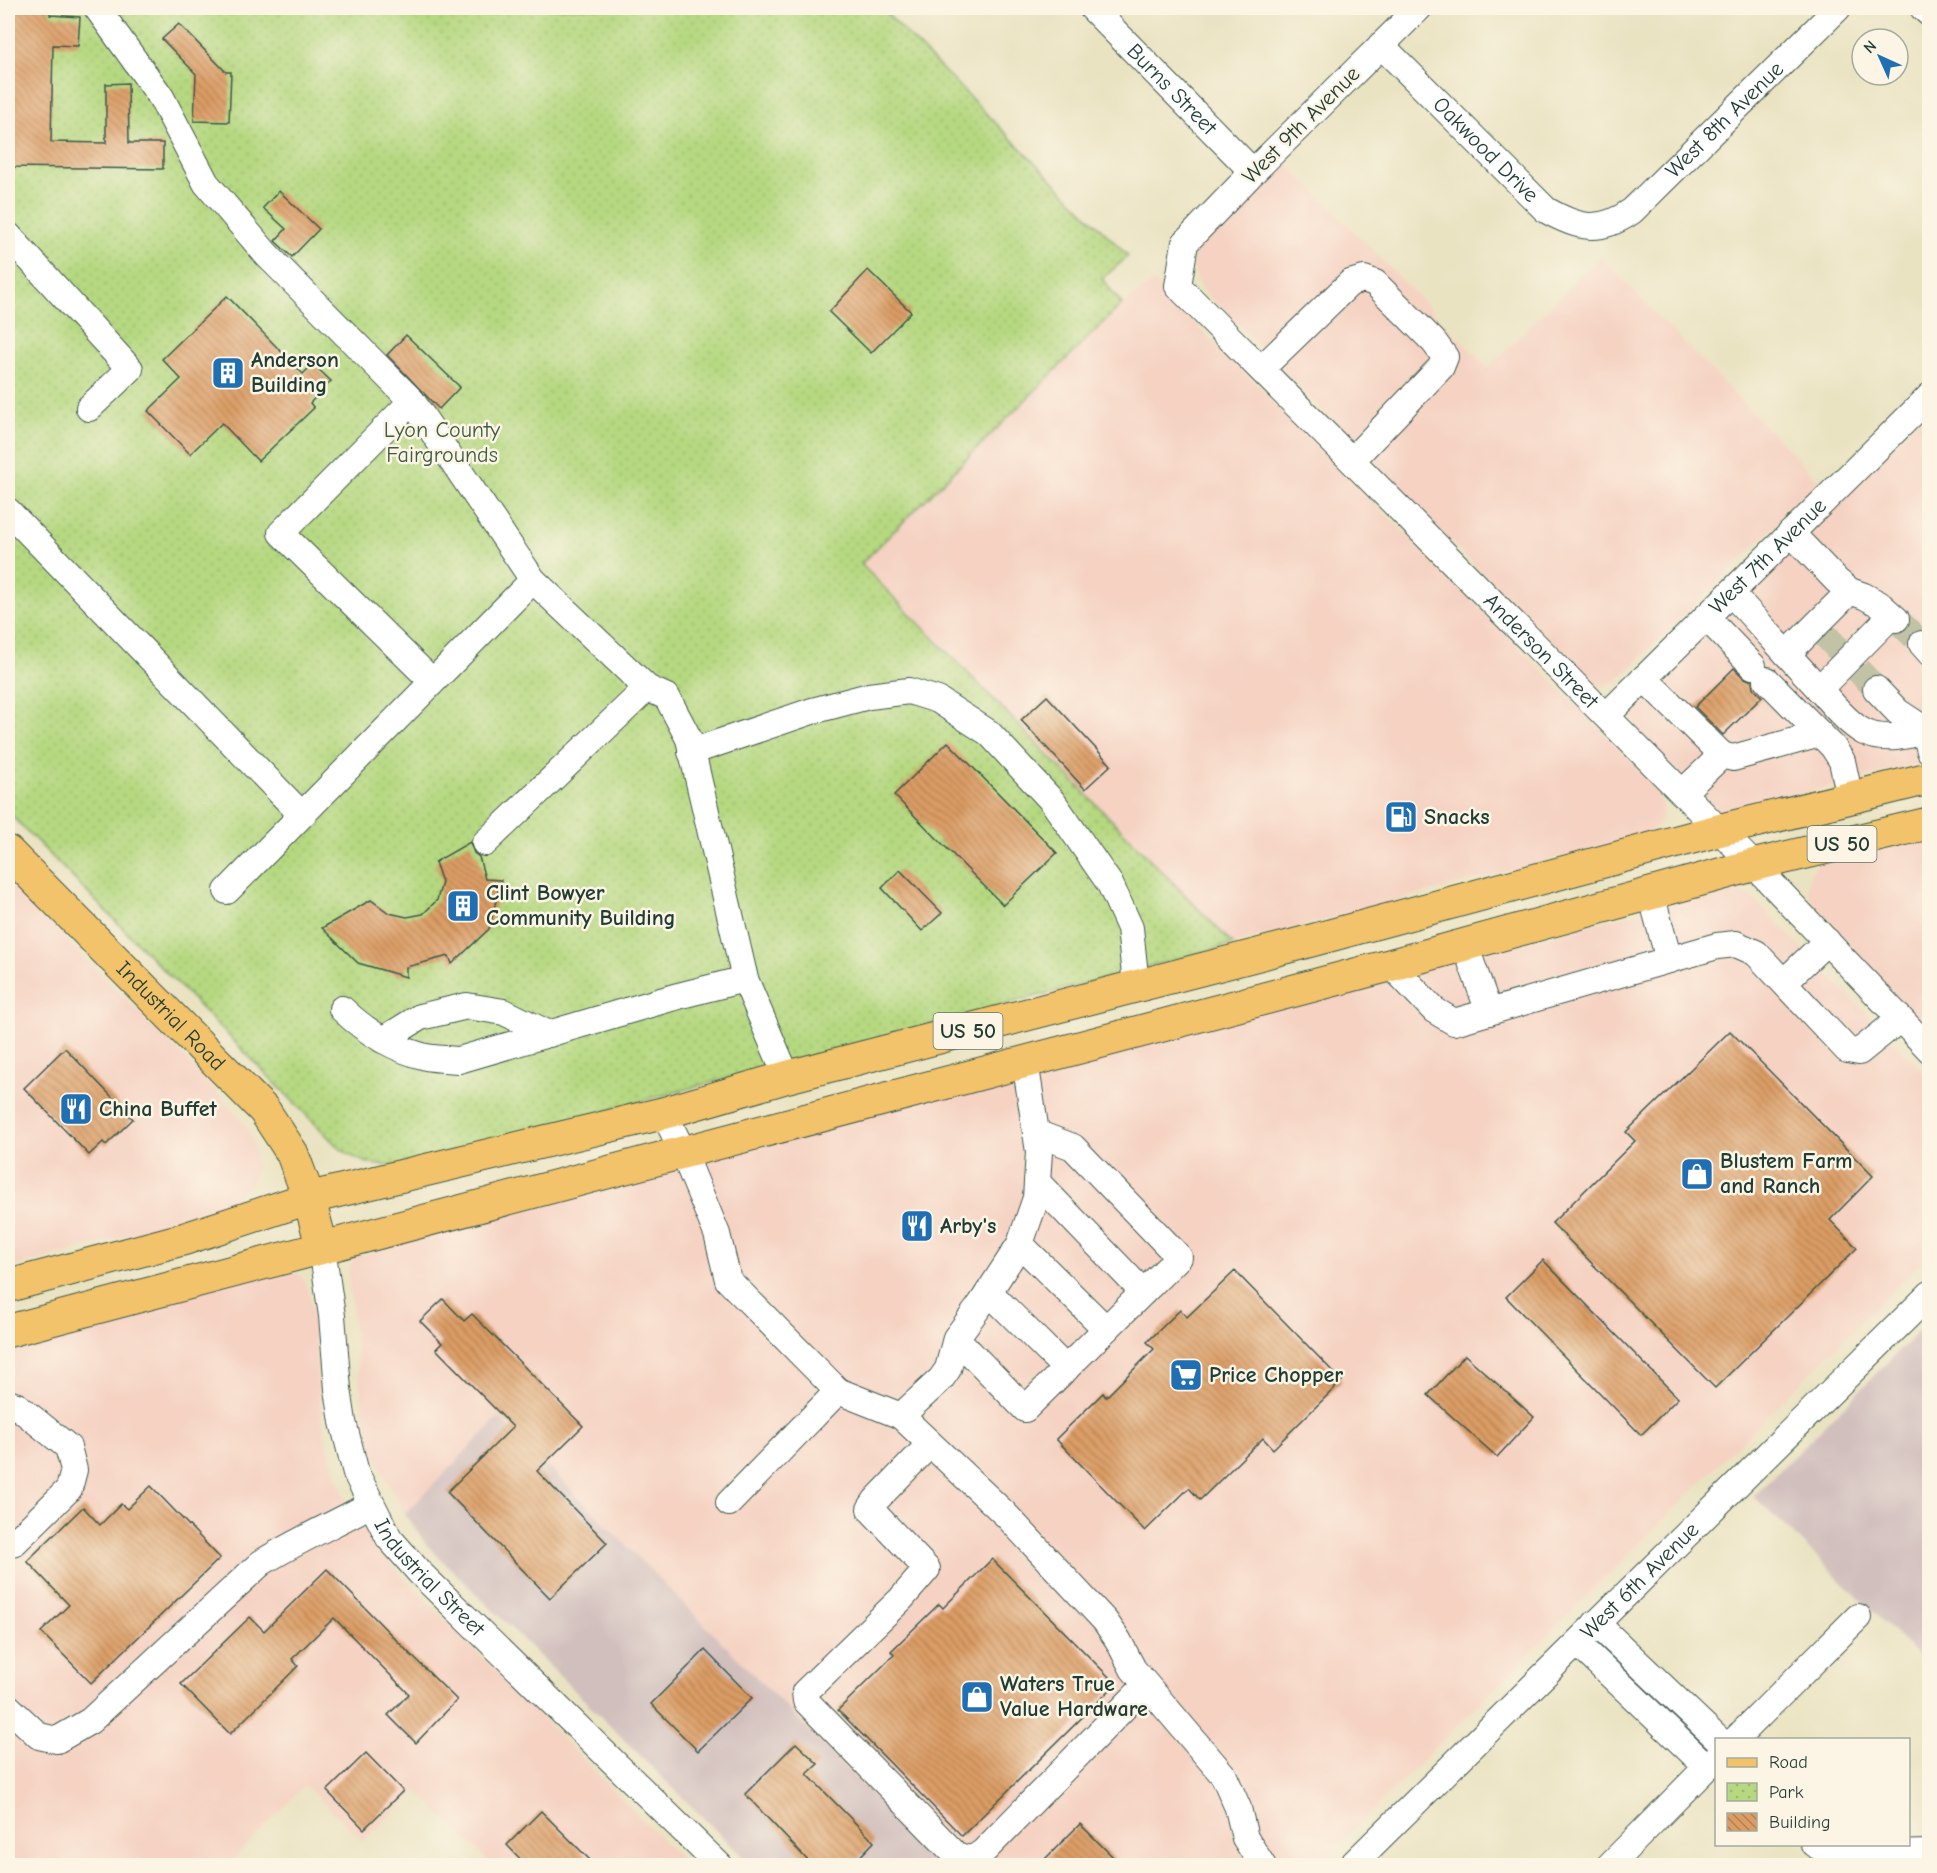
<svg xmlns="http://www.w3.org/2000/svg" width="1937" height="1873" font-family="'Comic Neue',sans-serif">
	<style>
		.built { fill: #f5d2c2 }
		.industrial { fill: #d1bfbd }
		.park { fill: url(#park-dots); stroke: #6a8a5a; stroke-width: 1.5 }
		.building { fill: url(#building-back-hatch) }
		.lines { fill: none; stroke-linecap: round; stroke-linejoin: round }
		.minor-tunnel { stroke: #c1c2a6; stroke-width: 26; stroke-dasharray: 26 13; stroke-linecap: butt }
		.minor-casing { stroke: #3d5649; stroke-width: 28 }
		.major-casing { stroke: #3d5649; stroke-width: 34 }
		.minor { stroke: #fff; stroke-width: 26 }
		.major { stroke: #f2c36a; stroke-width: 32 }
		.labels { text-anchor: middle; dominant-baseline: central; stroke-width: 5; stroke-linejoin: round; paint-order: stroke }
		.shield { fill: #fcf5e5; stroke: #617469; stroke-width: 1.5 }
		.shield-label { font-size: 21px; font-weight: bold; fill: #1f3d34 }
		.street-label { font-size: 22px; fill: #1f3d34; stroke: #fcf5e5 }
		.poi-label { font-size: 22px; font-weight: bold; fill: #1f3d34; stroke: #fcf5e5; text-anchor: start }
		.park-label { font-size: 22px; fill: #3d5c43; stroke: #fcf5e5 }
	</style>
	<defs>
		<pattern id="park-dots" width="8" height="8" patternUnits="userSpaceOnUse" patternTransform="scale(1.5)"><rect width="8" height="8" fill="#b5d880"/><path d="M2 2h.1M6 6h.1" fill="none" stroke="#9bba6f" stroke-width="1.8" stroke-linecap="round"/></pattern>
		<pattern id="building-back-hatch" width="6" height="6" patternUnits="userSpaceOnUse" patternTransform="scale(1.5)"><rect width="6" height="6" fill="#dc9d65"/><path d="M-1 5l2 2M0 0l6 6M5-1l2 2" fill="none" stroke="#b28154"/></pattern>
	</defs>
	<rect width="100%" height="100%" fill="#fcf5e5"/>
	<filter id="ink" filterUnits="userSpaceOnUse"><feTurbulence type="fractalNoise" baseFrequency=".0167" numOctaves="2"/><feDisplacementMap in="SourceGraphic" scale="12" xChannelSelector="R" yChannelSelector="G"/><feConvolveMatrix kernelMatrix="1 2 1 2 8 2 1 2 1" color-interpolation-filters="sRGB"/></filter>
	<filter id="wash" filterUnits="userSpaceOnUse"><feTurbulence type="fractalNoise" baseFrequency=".008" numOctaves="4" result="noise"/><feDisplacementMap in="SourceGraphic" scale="24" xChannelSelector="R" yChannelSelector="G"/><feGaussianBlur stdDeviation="1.35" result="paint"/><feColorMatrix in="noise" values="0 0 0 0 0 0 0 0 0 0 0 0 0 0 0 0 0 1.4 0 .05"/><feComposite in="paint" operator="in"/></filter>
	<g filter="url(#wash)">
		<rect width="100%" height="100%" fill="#eae3c2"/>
		<g class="built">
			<path d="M1284,160L1488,368L1600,257L1820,482L1617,681L1599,688L1590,683L1200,287L1193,267V258L1197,248Z"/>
			<path d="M1154,282L1649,778L1658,792L1663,805L1662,817L1657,826L1649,833L1637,837L1233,944L860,564L1122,304Z"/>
			<path d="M1929,410V762L1723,814L1713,807L1637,732L1630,713L1634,703Z"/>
			<path d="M1929,832V1030L1818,915L1808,893L1807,884L1811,873L1818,864Z"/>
			<path d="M8,882L178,1051L226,1103L247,1128L255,1148L256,1172L249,1185L228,1205L203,1216L8,1268Z"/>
			<path d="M1730,888L1739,890L1752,897L1929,1077V1254L1318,1865H942L499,1418L405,1514L388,1482L373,1450L362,1407L348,1273L354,1257L857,1118Z"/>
			<path d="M287,1269L298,1274L304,1281L309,1293L313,1312L322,1420L331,1459L343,1493L364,1530L400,1574L687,1865H493L417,1791L363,1841L305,1785L228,1865L8,1866V1340Z"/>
		</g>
		<g class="industrial">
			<path d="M1929,1321V1666L1754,1496Z"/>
			<path d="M499,1417L942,1865H751L427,1545L405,1514Z"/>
		</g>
		<path class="park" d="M8,8H881L1128,256L1102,279L1122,304L861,564L1233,944L401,1165C374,1167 360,1163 338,1147L8,812Z"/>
		<g id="blocks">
			<g class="building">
				<path d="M8,8H50V15L80,17L78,46L53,45L51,142L106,143V84L128,83L129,143H163V169L8,167Z"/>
				<path d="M179,24L226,72H231L229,122L194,121L196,74L162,39Z"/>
				<path d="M279,191L319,229L292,257L275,241L286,229L263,208Z"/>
				<path d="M868,270L911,312L871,353L829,312Z"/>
				<path d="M227,296L303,374L313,364L331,381L310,403L314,408L258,461L222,423L190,454L148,411L181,379L162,359Z"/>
				<path d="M406,335L460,387L439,409L387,355Z"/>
				<path d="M1734,668L1743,677L1752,681L1753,688L1762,697L1723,735L1695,707Z"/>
				<path d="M1047,696L1111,765L1085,789L1021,720Z"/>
				<path d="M948,742L1057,853L1003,905L894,795Z"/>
				<path d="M470,842L474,853L479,857L485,879L501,880L489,929L452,964L449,956L406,967V977L358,963L322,928L371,900L389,913L407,917L423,914L437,900L442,882L435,862Z"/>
				<path d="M900,870L942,913L922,931L882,888Z"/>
				<path d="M1730,1031L1873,1176L1830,1220L1857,1248L1715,1388L1552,1223L1635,1141L1626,1132Z"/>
				<path d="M65,1048L133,1119L106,1145L103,1142L89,1155L24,1088Z"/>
				<path d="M1543,1260L1678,1398L1641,1435L1506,1297Z"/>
				<path d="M1235,1271L1342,1381L1273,1449L1263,1438L1200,1500L1189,1488L1145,1531L1056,1439L1103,1393L1106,1397L1154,1349L1147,1342L1180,1310L1187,1317Z"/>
				<path d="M443,1299L464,1321L472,1314L583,1426L537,1471L607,1543L550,1598L447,1492L513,1427L436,1349L442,1343L420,1321Z"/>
				<path d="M1465,1355L1534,1417L1497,1457L1428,1395Z"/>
				<path d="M151,1486L220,1558L91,1683L41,1632L69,1605L27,1561L83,1507L100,1525L121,1504L127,1509Z"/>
				<path d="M992,1559L1116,1684L962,1836L838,1710L894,1655L891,1651L939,1604L943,1608Z"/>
				<path d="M327,1569L408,1652L457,1700L416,1743L388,1715L409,1694L334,1618L292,1659L298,1666L230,1734L181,1684L250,1617L264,1631Z"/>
				<path d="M705,1650L752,1698L698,1751L651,1704Z"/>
				<path d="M796,1743L818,1764L807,1774L874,1842L851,1866H813L745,1794Z"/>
				<path d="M366,1753L403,1791L364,1829L327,1791Z"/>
				<path d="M541,1811L596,1866H527L507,1845Z"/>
				<path d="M1080,1824L1122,1866H1038Z"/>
			</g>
		</g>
	</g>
	<g filter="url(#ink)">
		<use href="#blocks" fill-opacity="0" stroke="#3d5649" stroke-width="1.5"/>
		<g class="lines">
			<g class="minor-tunnel">
				<path d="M1896,619L1922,644"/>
				<path d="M1825,635L1840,651"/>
				<path d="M1858,670L1876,689"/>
			</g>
			<g class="minor-casing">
				<g id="minor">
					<path d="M97,8L161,97L206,183L267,255L412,401L533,580L647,688L667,697L689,739L745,979L787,1077"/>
					<path id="s1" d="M1092,8L1253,172"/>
					<path id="s2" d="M1419,8L1253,172L1185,243L1178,286L1754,865L1930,1050"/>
					<path d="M1923,8L1930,14"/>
					<path id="s3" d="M1381,45L1546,210C1578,228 1599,234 1632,211L1838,8"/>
					<path d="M8,235L130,369L89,408"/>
					<path d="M1261,369L1350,283L1364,279L1375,283L1434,342L1445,357L1441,367L1352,460"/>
					<path d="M412,401L281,533L432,681"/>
					<path d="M8,511L301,814"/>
					<path d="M1791,533L1837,581L1850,591L1864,596L1879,604L1896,619"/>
					<path d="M1731,593C1761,625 1790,658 1821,691C1831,703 1850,725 1864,732C1882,741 1914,738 1930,725"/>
					<path d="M1706,617L1753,666"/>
					<path d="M1922,644L1930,653"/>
					<path d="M1787,654L1850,591"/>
					<path d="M1644,678L1722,755L1733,758L1820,734"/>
					<path d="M1767,680L1833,747L1842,761L1850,798"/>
					<path d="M1819,689L1891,616"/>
					<path d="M1876,689L1898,712L1924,729L1930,751"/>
					<path id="s4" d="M1607,715L1930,396"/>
					<path d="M691,752L812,711L869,696L909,691L938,700L989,733L1053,802L1110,884L1130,928L1136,985"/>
					<path d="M1683,792L1722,755"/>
					<path d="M485,843L647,688"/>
					<path d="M227,891L533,580"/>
					<path d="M1651,894L1669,960"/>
					<path d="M1465,945L1489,1012"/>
					<path d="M1391,965L1434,1010L1454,1022L1717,946L1736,944L1756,953L1847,1050L1859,1052L1900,1019"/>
					<path d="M1784,982L1827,941"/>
					<path d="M342,1009C366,1032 394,1049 426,1057C436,1059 448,1059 459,1060L678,996L745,979"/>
					<path d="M383,1040L420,1017L467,1006L504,1012L549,1034"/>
					<path d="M664,1113L683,1152L717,1234L728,1280L838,1391L729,1503"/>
					<path d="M1037,1182L1143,1292"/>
					<path d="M1020,1244L1106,1329"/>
					<path id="s5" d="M322,1247L332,1316L338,1389L343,1422L356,1473L389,1538L420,1573L720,1866"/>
					<path d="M989,1292L1066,1369"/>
					<path d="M956,1338L1025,1409L1179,1257L1073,1147L1036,1133"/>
					<path d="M838,1391L901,1416L1006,1515L1105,1621L1118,1640L1133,1669L1224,1776L1238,1808L1245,1838L1263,1866"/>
					<path d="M8,1403L17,1406L68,1447L74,1470L69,1489L15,1542L8,1544"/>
					<path d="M901,1416L941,1379L948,1369L956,1338L981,1304L1020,1244L1036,1198L1039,1152L1025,1061"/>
					<path d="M930,1444L876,1500L870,1509L927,1569L901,1599L805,1692L806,1701L955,1854C968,1860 973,1860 984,1851L1146,1685"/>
					<path d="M1596,1623L1719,1740"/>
					<path d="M1577,1643L1707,1767"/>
					<path d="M8,1707L39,1736L57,1740L90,1721L261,1563C296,1541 335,1524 371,1504"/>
					<path d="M1735,1740L1858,1617"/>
					<path d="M1814,1844L1826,1850L1888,1854L1930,1853"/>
					<path id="s6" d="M1351,1866L1930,1294"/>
					<path d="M1609,1866L1716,1758"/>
				</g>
			</g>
			<g class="major-casing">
				<g id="major">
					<path id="s7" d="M8,852L264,1110L292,1153L309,1198L322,1247"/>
					<path d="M8,1286L184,1239L309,1198L664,1113L787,1077L1291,946L1720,830L1930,778"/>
					<path d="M8,1331L1391,965L1754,865L1930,823"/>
				</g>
			</g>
			<use href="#minor" class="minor"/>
			<use href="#major" class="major"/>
		</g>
	</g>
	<defs>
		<g id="building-square" transform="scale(1.725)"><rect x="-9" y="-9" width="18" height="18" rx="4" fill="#1f6fb2" stroke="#fcf5e5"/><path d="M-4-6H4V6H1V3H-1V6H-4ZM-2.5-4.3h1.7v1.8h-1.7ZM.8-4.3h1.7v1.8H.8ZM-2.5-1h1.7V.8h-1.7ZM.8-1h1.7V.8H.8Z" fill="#fff"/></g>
		<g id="fuel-square" transform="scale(1.725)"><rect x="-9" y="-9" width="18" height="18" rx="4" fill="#1f6fb2" stroke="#fcf5e5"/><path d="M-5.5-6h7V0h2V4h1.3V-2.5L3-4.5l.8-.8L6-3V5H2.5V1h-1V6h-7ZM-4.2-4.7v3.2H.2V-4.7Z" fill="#fff"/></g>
		<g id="restaurant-square" transform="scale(1.725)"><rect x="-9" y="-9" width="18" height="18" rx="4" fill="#1f6fb2" stroke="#fcf5e5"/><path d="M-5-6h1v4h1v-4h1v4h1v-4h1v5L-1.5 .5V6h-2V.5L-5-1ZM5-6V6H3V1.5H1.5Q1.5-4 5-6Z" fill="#fff"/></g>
		<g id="shop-square" transform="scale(1.725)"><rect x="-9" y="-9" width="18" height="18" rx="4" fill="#1f6fb2" stroke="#fcf5e5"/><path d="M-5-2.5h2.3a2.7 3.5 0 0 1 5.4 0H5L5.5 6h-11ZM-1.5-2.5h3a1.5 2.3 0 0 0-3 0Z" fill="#fff"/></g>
		<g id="supermarket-square" transform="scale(1.725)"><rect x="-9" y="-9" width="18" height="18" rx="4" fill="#1f6fb2" stroke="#fcf5e5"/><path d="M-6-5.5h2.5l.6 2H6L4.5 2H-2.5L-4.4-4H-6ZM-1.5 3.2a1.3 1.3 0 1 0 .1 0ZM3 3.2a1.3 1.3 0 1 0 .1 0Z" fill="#fff"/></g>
	</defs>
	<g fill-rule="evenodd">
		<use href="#building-square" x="228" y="373"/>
		<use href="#fuel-square" x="1401" y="817"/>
		<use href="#building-square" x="463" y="906"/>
		<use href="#restaurant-square" x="76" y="1109"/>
		<use href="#shop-square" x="1697" y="1174"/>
		<use href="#restaurant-square" x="917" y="1226"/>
		<use href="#supermarket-square" x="1186" y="1375"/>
		<use href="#shop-square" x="977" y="1697"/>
	</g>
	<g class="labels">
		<g class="shield">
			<rect x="1807.5" y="826" width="69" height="36" rx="4.5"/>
			<rect x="933.5" y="1013" width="69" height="36" rx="4.5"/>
		</g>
		<g class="shield-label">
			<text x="1842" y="844">US 50</text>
			<text x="968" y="1031">US 50</text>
		</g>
		<g class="street-label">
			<text stroke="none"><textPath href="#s1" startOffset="114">Burns Street</textPath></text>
			<text stroke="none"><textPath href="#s3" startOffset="456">West 8th Avenue</textPath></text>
			<text transform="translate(1301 125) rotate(-45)">West 9th Avenue</text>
			<text stroke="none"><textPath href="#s3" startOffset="148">Oakwood Drive</textPath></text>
			<text stroke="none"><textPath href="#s4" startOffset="226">West 7th Avenue</textPath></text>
			<text stroke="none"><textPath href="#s2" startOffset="890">Anderson Street</textPath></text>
			<text stroke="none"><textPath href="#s7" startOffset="231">Industrial Road</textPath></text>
			<text stroke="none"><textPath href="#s5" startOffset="358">Industrial Street</textPath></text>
			<text stroke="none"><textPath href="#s6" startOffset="406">West 6th Avenue</textPath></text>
		</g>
		<g class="poi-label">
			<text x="251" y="360">Anderson<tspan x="251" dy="25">Building</tspan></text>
			<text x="1424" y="817">Snacks</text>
			<text x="486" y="893">Clint Bowyer<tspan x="486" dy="25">Community Building</tspan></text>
			<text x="99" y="1109">China Buffet</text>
			<text x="1720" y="1161">Blustem Farm<tspan x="1720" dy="25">and Ranch</tspan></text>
			<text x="940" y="1226">Arby's</text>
			<text x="1209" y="1375">Price Chopper</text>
			<text x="1000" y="1684">Waters True<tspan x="1000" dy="25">Value Hardware</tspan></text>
		</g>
		<g class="park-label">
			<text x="442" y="430">Lyon County<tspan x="442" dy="25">Fairgrounds</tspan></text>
		</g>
	</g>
	<rect width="1937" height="1873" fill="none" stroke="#fcf5e5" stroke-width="30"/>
	<rect x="1715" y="1738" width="195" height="108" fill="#fcf5e5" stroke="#a4ab9e" stroke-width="1.5"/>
	<rect x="1727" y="1758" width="30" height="9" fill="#f2c36a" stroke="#a4ab9e" stroke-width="1.5"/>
	<text x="1769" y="1768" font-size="18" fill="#1f3d34">Road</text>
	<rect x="1727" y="1783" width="30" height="18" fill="url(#park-dots)" stroke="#a4ab9e" stroke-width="1.5"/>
	<text x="1769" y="1798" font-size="18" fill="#1f3d34">Park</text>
	<rect x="1727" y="1813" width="30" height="18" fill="url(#building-back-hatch)" stroke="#a4ab9e" stroke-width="1.5"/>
	<text x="1769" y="1828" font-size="18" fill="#1f3d34">Building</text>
	<g transform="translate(1880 57) rotate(315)"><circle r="28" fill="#fcf5e5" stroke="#a4ab9e" stroke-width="1.5"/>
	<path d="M0-4.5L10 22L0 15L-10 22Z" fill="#1f6fb2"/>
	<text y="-9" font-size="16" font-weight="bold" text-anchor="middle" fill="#1f3d34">N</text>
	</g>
</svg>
